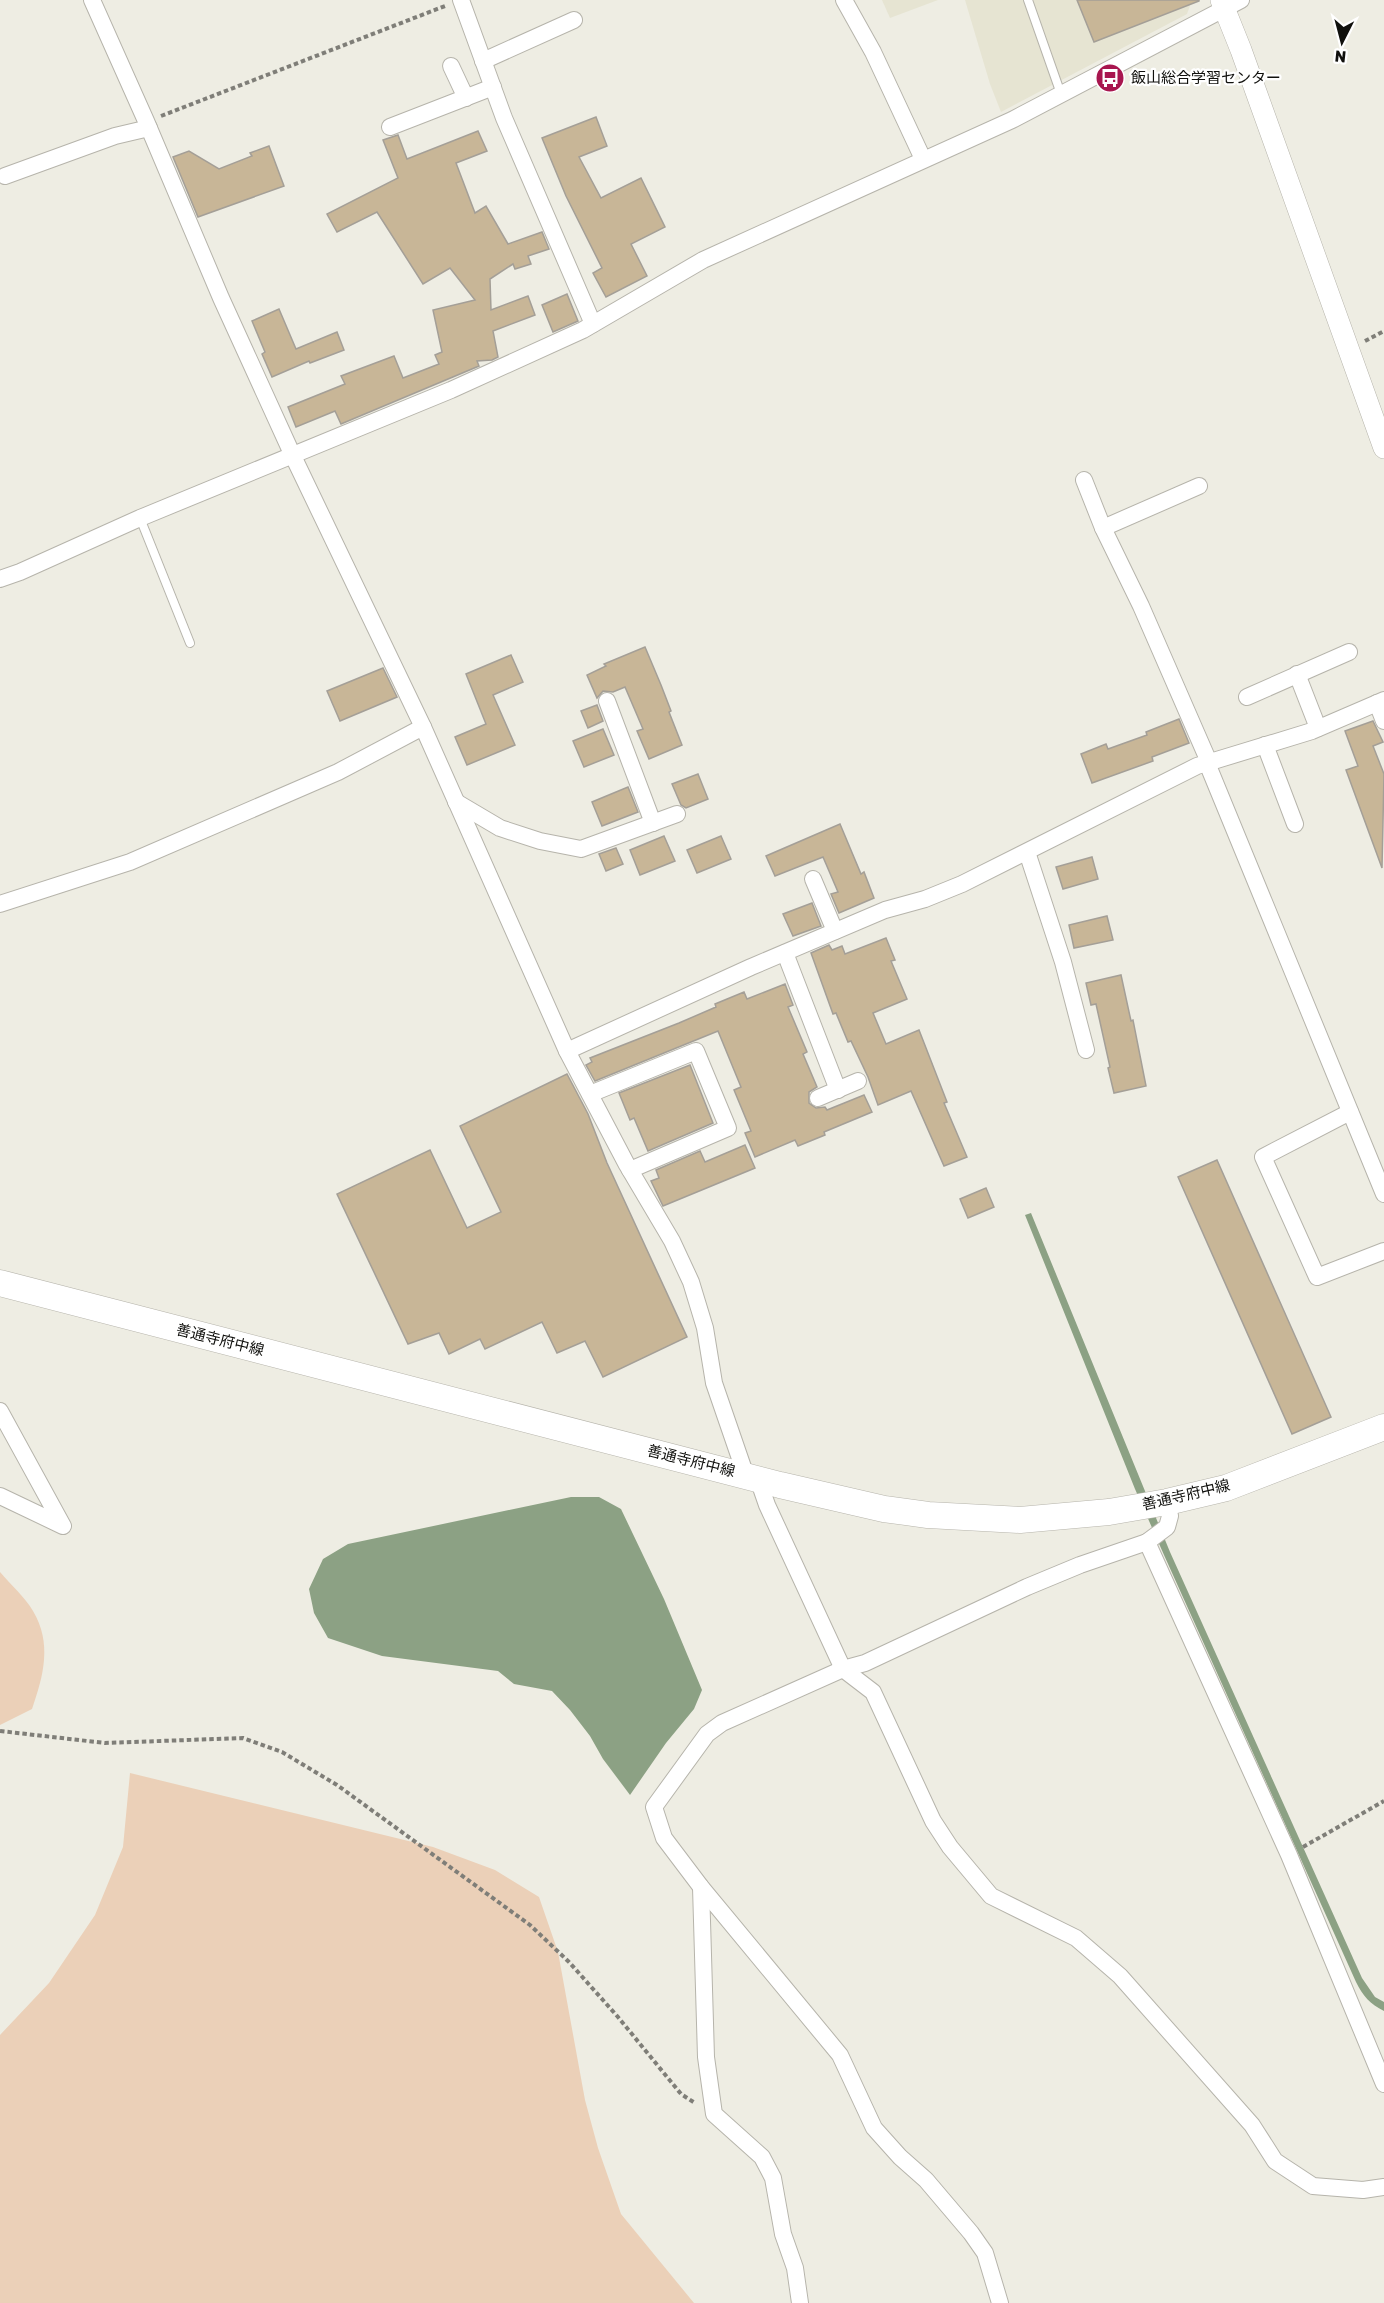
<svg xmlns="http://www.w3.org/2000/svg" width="1384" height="2303" font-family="Rubik,'Noto Sans JP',sans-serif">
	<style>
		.built { fill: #e6e4d2 }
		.green { fill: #ebd0b8 }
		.water { fill: #8ca184 }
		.building { fill: #c8b697; stroke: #a49f97; stroke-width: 1.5 }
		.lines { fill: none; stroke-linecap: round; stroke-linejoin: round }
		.service-casing { stroke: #b6b4ab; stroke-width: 10 }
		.minor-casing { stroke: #b6b4ab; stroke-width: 18 }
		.tertiary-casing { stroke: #b6b4ab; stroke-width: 22 }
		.primary-casing { stroke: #b6b4ab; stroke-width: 27 }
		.path { stroke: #7f7e78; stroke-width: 4; stroke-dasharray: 4.5 3; stroke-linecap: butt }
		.service { stroke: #fff; stroke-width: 8 }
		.minor { stroke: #fff; stroke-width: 16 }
		.tertiary { stroke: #fff; stroke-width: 21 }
		.primary { stroke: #fff; stroke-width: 26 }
		.labels { text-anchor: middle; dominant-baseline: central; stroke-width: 4.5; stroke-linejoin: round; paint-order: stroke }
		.poi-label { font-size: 15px; fill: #10100d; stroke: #fff; text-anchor: start }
		.street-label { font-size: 15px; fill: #10100d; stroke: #fff }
	</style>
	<rect width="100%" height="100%" fill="#eeede3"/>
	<g class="built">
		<path d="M882,0H938L890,18Z"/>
		<path d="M965,0H1192L1187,14L1001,112L990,84Z"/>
	</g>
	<g class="green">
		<path d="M0,1572C10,1584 25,1597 33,1611C52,1643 44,1675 32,1709L0,1725Z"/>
		<path d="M130,1773L433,1847L495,1870L539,1897L558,1952L585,2100L598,2148L621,2214L694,2303H0V2035L49,1983L95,1915L123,1847Z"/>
	</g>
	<g class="water">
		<path d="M1031,1213L1170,1552L1362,1978L1375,1997L1384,2002V2011C1370,2004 1363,1996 1356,1982L1164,1555L1135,1489L1025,1215Z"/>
		<path d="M571,1497H599L621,1509L664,1599L702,1690L694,1709L666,1743L630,1795L603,1759L590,1736L570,1710L552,1691L514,1684L498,1671L382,1656L328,1638L314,1613L309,1589L323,1559L348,1544Z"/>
	</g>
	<g class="building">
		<path d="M1077,0H1199V1L1094,42Z"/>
		<path d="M596,117L607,146L579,157L601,198L641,178L665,227L631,244L647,276L606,297L593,273L602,268L566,196L542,138Z"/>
		<path d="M478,131L487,151L456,163L475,213L486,206L508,244L542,232L549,249L528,256L531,264L515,269L513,264L490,279L491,310L528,296L535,315L493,331L498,357L492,360L477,361L479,366L341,424L335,411L296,427L288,407L345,384L341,376L394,356L403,378L439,364L435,355L442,352L433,310L475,300L450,268L423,284L377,212L337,232L327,214L398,178L383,140L398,135L407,159Z"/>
		<path d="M269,146L284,186L198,217L173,157L189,151L219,169L252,156L250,153Z"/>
		<path d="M567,294L578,321L553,332L542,305Z"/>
		<path d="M279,309L296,349L337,332L344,350L310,363L309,361L272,377L262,354L265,352L252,321Z"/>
		<path d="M645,647L661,685L671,711L669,712L682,745L649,759L637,731L643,729L625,687L613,692L603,691L597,698L587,675L606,666L604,664Z"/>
		<path d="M511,655L523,682L493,695L515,745L467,765L455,737L486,724L466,674Z"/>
		<path d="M383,668L397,697L340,721L327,691Z"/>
		<path d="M597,705L603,721L588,728L581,711Z"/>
		<path d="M1179,719L1189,743L1152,757L1153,761L1092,783L1081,754L1106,744L1108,749L1147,735L1146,732Z"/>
		<path d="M1373,721L1383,742L1373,746L1384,774L1382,868L1346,770L1358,766L1345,731Z"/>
		<path d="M603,729L614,755L584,767L573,741Z"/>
		<path d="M698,774L708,799L686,808L681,805L672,784Z"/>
		<path d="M628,787L638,812L602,826L592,802Z"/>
		<path d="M840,824L861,874L864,872L874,898L839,913L831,894L838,892L823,857L775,876L766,856Z"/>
		<path d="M664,836L675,861L640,875L630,850Z"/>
		<path d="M721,836L731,859L697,873L687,850Z"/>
		<path d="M616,848L623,864L606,871L599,854Z"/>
		<path d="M1092,857L1098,879L1063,889L1056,867Z"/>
		<path d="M812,903L821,926L793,936L783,914Z"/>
		<path d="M1107,916L1113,940L1074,948L1069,925Z"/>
		<path d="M886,938L895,960L891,961L907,999L873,1013L886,1044L919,1030L947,1102L944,1103L967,1157L944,1166L911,1091L878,1105L868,1077L851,1041L848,1042L836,1013L833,1014L811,953L829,945L832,950L842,946L845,954Z"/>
		<path d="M1121,975L1131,1021L1133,1020L1146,1086L1114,1093L1108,1068L1110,1067L1096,1004L1091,1005L1086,983Z"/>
		<path d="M785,984L793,1005L788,1007L807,1052L803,1054L817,1087L809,1092V1103L816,1108L825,1107L827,1110L864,1095L872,1112L824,1132L825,1135L798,1146L795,1140L755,1157L745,1133L751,1131L734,1090L741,1087L718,1031L595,1081L586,1065L592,1062L590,1058L679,1023L716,1007L715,1004L744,992L747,999Z"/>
		<path d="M690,1065L713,1123L648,1151L634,1118L630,1120L619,1093Z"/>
		<path d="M567,1074L588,1114L607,1163L687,1337L603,1377L585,1341L557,1353L542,1322L485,1349L480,1339L449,1354L439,1333L408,1344L337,1194L430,1150L467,1228L501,1212L460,1126Z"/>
		<path d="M745,1145L755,1168L663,1206L651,1181L659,1178L656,1170L700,1151L705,1162Z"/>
		<path d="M1217,1160L1331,1417L1292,1434L1178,1177Z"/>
		<path d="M986,1188L994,1207L968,1218L960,1199Z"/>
	</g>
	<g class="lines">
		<g class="service-casing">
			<g id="service">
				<path d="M1028,0L1061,94"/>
				<path d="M140,518L190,643"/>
			</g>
		</g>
		<g class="minor-casing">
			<g id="minor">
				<path d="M92,0L146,121L221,298L293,456L423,727L567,1051L627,1165L672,1241L691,1282L705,1328L714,1383L746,1476"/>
				<path d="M461,0L504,118L593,324"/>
				<path d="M844,0L873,52L923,159"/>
				<path d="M483,61L574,20"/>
				<path d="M451,66L466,98"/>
				<path d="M390,127L493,87"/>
				<path d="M5,176L115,136L149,128"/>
				<path d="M1084,480L1103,528L1141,606L1209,762"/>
				<path d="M1103,528L1199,486"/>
				<path d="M0,579L20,572L140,518L451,390L583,330L703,260L1012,120L1241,0"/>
				<path d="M1297,674L1318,728"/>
				<path d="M1247,697L1349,652"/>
				<path d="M607,701L653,823"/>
				<path d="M1377,703L1384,721"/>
				<path d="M1265,745L1295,824"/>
				<path d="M1207,763L1384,1194"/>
				<path d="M456,802L500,828L540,841L581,849L677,814"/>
				<path d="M1027,852L1063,962L1086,1050"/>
				<path d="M813,879L835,931"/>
				<path d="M0,904L130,862L338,772L423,727"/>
				<path d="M785,953L838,1090"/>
				<path d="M567,1051L751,967L885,910L925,899L962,884L1197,766L1312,731L1384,700"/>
				<path d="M590,1094L696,1051L728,1128L630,1170"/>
				<path d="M818,1098L858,1081"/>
				<path d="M1350,1112L1263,1157L1317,1277L1384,1251"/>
				<path d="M0,1411L63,1526L0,1496"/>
				<path d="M758,1479L767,1505L843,1669L873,1692L933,1821L950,1847L991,1896L1076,1938L1120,1976L1252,2125L1275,2161L1313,2186L1363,2190L1384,2187"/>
				<path d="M1167,1502L1170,1516L1167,1527L1147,1542L1289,1855L1384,2084"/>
				<path d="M701,1887L706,2057L714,2114L762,2157L773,2178L783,2234L795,2268L800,2303"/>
				<path d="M1000,2303L985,2253L971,2233L926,2180L900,2157L874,2128L840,2055L701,1887L664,1838L654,1807L707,1734L722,1723L843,1669L865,1663L1027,1587L1080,1565L1147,1542"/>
			</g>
		</g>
		<g class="tertiary-casing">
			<path id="tertiary" d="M1221,0L1241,50L1384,448"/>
		</g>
		<g class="primary-casing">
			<path id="primary" d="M0,1283L780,1485L884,1509L928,1515L1020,1520L1109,1512L1167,1502L1226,1488L1384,1427"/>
		</g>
		<g class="path">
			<path d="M161,116L445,6"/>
			<path d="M1365,341L1384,331"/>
			<path d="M0,1731L105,1743L243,1738L282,1752L337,1785L530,1925L569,1962L618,2017L681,2094L695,2103"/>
			<path d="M1303,1847L1384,1801"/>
		</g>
		<use href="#service" class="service"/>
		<use href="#minor" class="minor"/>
		<use href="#tertiary" class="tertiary"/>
		<use href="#primary" class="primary"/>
	</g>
	<defs>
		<g id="bus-disc" transform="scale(1.5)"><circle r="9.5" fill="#a8164f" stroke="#fff"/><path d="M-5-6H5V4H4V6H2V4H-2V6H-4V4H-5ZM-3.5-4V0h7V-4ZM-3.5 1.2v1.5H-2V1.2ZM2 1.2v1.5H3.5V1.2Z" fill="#fff"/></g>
	</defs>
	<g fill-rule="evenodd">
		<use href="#bus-disc" x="1110" y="78"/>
	</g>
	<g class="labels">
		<g class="poi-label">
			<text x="1131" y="78">飯山総合学習センター</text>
		</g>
		<g class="street-label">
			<text transform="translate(220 1340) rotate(14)">善通寺府中線</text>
			<text transform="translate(691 1461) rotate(14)">善通寺府中線</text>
			<text transform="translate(1186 1495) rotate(-13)">善通寺府中線</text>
		</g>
	</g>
	<g transform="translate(1342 42) rotate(186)" stroke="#ffffff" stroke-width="4.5" paint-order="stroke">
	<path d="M0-4.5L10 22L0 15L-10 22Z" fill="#10100d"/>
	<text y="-9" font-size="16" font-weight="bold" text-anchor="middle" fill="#10100d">N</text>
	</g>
</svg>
